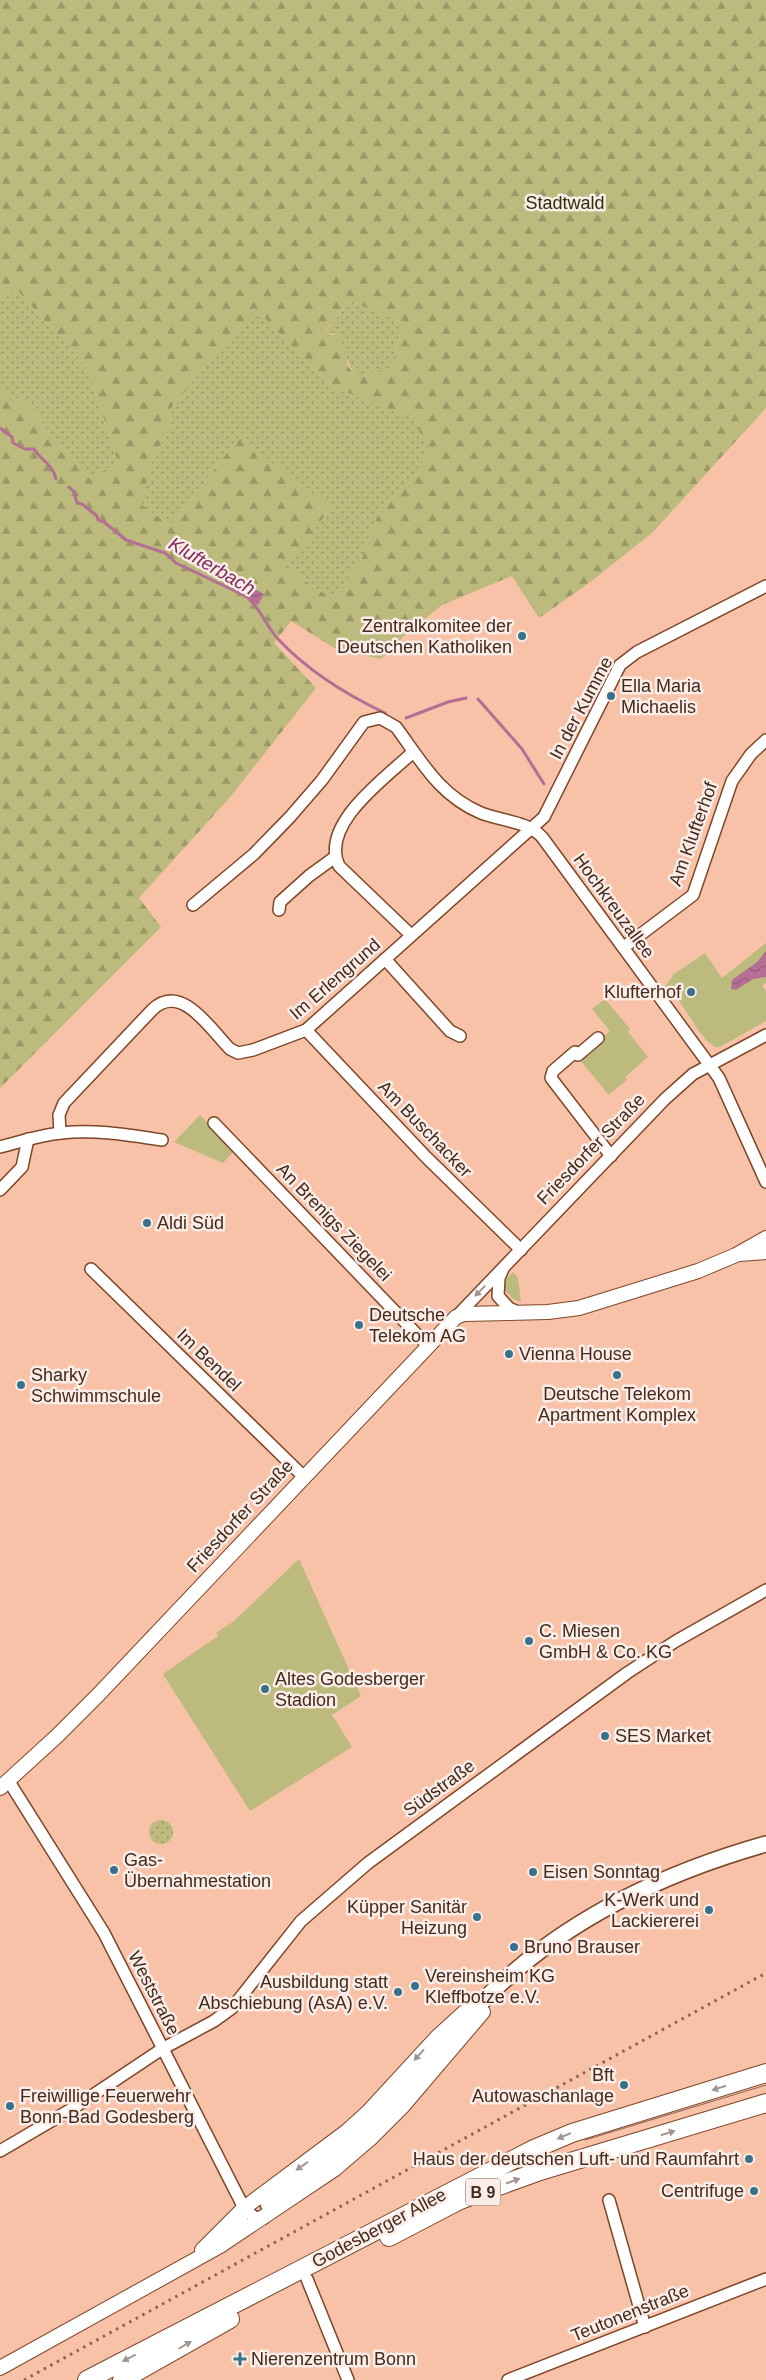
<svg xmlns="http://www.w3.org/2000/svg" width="766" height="2380" font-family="Arial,sans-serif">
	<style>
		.grass { fill: url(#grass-dots) }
		.forest { fill: url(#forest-firs); fill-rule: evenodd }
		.green { fill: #bcbb7d }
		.water { fill: url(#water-waves) }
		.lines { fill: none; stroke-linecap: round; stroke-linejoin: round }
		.stream { stroke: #b56f94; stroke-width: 3 }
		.minor-casing { stroke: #7f4628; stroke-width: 14 }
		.tertiary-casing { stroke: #7f4628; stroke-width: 16 }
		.secondary-casing { stroke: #7f4628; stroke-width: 18 }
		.primary-casing { stroke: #7f4628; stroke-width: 20 }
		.minor { stroke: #fff; stroke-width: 11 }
		.tertiary { stroke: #fff; stroke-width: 14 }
		.secondary { stroke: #fff; stroke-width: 15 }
		.primary { stroke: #fff; stroke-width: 18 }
		.tram { stroke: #8a6553; stroke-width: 1 }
		.rail { stroke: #8a6553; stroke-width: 3; stroke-dasharray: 2.5 5; stroke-linecap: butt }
		.oneway { fill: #a2948e }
		.poi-dot { fill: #37728a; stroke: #faece6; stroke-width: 2 }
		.labels { text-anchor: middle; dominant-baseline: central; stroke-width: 5; stroke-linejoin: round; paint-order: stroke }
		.shield { fill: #faece6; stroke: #7b6459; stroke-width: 1 }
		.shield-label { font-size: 16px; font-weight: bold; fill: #442a1d }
		.park-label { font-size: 18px; fill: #302f0c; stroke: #faece6 }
		.poi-label { font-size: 18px; fill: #442a1d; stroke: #faece6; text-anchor: start }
		.street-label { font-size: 18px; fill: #442a1d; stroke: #faece6 }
		.water-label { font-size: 19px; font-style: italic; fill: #802a5d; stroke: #faece6 }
	</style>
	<defs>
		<pattern id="grass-dots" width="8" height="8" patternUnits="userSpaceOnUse" patternTransform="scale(1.25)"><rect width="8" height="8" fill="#bcbb7d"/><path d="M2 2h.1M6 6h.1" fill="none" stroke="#9a9866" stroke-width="1.8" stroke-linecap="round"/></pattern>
		<pattern id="forest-firs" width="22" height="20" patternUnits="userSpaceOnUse" patternTransform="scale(1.25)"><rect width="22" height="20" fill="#bcbb7d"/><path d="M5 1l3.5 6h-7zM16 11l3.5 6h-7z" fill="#9a9866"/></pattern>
		<pattern id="water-waves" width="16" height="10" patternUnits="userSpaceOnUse" patternTransform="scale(1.25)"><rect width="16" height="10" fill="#b56f94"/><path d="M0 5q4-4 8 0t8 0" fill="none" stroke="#955b78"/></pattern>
	</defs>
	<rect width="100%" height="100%" fill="#f7c2a7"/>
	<g class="grass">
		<path d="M17,290L87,367L118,462L90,479L27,405L0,389V299Z"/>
		<path d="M350,301L403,323L391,367L368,374H354L334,333L328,334L326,331Z"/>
		<path d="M256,308L312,367L333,387L413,418L430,451L409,483L381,506L361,561L332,599L286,568L239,438L170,526L141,504L153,458L169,431L172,406Z"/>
		<circle cx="161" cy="1832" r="12"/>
	</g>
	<path class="forest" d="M0,0H766V408L653,532L589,583L539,618L512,576L442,605L405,635L381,659L336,649L291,621L274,643L316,688L231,796L139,898L161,927L0,1088V389L27,405L90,479L118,462L87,367L17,290L0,299ZM350,301L403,323L391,367L368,374H354L348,366L340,336L328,334L326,330ZM256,309L312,367L333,387L413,418L429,451L409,483L381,506L361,561L332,599L286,568L331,507L239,438L170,526L141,504L153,458L169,431L172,406Z"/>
	<g class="green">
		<path d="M766,943V983L762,986L766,991V1021L720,1047H715C692,1032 688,1002 664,988L674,974L705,953L722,978Z"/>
		<path d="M605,999L630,1029L628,1032L648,1057L625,1077L627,1080L609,1095L578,1058L610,1031L592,1009Z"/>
		<path d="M200,1115L234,1151L223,1163L174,1142Z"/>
		<path d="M513,1272L518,1278L521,1302L513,1299L504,1289L506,1279Z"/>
		<path d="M299,1559L361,1696L332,1715L352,1747L250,1811L163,1674L218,1636L216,1633L234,1621Z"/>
	</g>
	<g class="water">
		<path d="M239,581L264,594L258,605L233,591Z"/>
		<path d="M766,951V977L753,979L736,990L731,989L732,980L757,962Z"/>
	</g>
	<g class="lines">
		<g class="stream">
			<path d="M0,428L12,437L13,443L25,449H34C41,460 54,466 56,479"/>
			<path d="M69,487L74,492L77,503L82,504L97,516L98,520L104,522L126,540L165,553L176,563L237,592"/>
			<path d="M249,599C262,611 266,626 278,639C307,670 347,695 385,713"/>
			<path d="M478,699L522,749L544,784"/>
			<path d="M406,718L448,702L466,698"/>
		</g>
		<g class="minor-casing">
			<g id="minor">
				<path d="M193,905L254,854L290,817L322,780L364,722L380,718L396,727C422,762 439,795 481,813C501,821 527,821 542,837L719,1078L766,1182"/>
				<path d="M279,910L280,902L309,876L335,857"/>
				<path d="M411,935L339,866C319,824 387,777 413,752"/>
				<path d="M624,947L693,895L732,781L751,754L766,740"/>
				<path d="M385,959L450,1031L460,1036"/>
				<path d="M306,1030L426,1157L521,1250"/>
				<path d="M598,1038L578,1055L575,1052L553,1071L551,1078L611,1156"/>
				<path d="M214,1123L428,1346"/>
				<path d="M60,1133L59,1115L64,1103L152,1010C181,981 211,1030 230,1049L238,1053L253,1050L306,1030L544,817L620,665L637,652L766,586"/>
				<path d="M0,1147C20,1142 40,1135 61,1133C95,1129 129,1135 162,1140"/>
				<path d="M0,1190L22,1167L28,1139"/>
				<path d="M91,1269L303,1476"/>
				<path d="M503,1269L499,1278L498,1296L509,1308L520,1313"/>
				<path d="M456,1317L665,1099L693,1074L766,1035"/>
				<path d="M8,1780L104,1933L244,2208L254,2217L264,2218"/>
				<path d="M0,2151L75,2107L162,2049L214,2021L232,2008L301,1921L368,1863L627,1673L676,1641L766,1590"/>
				<path d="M609,2200L645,2327"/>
				<path d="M232,2235L240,2227L244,2208"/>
				<path d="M307,2279L348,2380"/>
				<path d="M508,2380L766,2279"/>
			</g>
		</g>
		<g class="tertiary-casing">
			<g id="tertiary">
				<path d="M739,1254L766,1252"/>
				<path d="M0,1788L57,1736L99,1694L456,1317L464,1314L548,1312L579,1308L698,1271L736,1255L766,1238"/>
				<path d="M202,2250L244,2208L347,2131L368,2112L437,2037L469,2008"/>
				<path d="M0,2368L220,2246L335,2169L370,2139L403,2106L483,2012"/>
			</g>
		</g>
		<g class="secondary-casing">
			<path id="secondary" d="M268,2204C305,2178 343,2152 375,2120C417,2078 452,2030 495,1989C570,1917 667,1872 766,1844"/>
		</g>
		<g class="primary-casing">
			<g id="primary">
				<path d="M389,2237L460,2200L537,2172L766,2103"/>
				<path d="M87,2380L534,2149L572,2133L766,2073"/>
				<path d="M122,2380L230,2319"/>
			</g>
		</g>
		<use href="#minor" class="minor"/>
		<use href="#tertiary" class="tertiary"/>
		<use href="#secondary" class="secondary"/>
		<use href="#primary" class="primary"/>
		<path class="tram" d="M585,2140L766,2085"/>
		<path class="rail" d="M24,2380L766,1973"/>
	</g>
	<defs><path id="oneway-solid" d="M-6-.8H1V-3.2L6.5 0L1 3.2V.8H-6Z" transform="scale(1.25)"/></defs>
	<g class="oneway">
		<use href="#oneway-solid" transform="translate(480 1291) rotate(134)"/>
		<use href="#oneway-solid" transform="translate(419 2055) rotate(132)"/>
		<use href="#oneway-solid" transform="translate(719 2088) rotate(163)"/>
		<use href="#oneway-solid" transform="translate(668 2133) rotate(-17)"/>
		<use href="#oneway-solid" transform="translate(564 2136) rotate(157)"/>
		<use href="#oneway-solid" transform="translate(302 2166) rotate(145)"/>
		<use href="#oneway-solid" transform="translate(513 2181) rotate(-20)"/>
		<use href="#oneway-solid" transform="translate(185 2345) rotate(-30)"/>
		<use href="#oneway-solid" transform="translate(129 2358) rotate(153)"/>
	</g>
	<g class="poi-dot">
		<circle cx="522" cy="636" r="5"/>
		<circle cx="611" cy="696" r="5"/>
		<circle cx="691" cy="992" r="5"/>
		<circle cx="147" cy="1223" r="5"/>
		<circle cx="359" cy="1325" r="5"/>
		<circle cx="509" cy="1354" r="5"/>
		<circle cx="617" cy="1375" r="5"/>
		<circle cx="21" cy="1385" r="5"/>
		<circle cx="529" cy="1641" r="5"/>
		<circle cx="265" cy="1689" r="5"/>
		<circle cx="605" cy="1736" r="5"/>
		<circle cx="114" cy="1870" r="5"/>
		<circle cx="533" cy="1872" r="5"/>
		<circle cx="709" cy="1910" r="5"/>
		<circle cx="477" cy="1917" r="5"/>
		<circle cx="514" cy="1947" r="5"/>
		<circle cx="415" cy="1986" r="5"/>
		<circle cx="398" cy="1992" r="5"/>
		<circle cx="624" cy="2085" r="5"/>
		<circle cx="10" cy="2106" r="5"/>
		<circle cx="749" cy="2159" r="5"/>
		<circle cx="754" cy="2191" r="5"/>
		<path d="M237.5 2351.5h5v5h5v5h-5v5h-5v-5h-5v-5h5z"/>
	</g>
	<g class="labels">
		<rect class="shield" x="465.5" y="2178.5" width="35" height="27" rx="4"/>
		<g class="shield-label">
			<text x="483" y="2192">B 9</text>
		</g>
		<g class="park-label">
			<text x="565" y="203">Stadtwald</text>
		</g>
		<g class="poi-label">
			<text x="512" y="626" text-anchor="end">Zentralkomitee der<tspan x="512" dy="21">Deutschen Katholiken</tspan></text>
			<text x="621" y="686">Ella Maria<tspan x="621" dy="21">Michaelis</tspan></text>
			<text x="681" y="992" text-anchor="end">Klufterhof</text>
			<text x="157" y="1223">Aldi Süd</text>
			<text x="369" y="1315">Deutsche<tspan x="369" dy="21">Telekom AG</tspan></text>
			<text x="519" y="1354">Vienna House</text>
			<text x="31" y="1375">Sharky<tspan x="31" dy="21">Schwimmschule</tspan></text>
			<text x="617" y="1394" text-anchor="middle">Deutsche Telekom<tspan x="617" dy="21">Apartment Komplex</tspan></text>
			<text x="539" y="1631">C. Miesen<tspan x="539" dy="21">GmbH &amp; Co. KG</tspan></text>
			<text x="275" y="1679">Altes Godesberger<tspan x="275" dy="21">Stadion</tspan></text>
			<text x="615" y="1736">SES Market</text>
			<text x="124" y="1860">Gas-<tspan x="124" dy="21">Übernahmestation</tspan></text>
			<text x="543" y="1872">Eisen Sonntag</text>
			<text x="699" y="1900" text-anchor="end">K-Werk und<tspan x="699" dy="21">Lackiererei</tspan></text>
			<text x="467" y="1907" text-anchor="end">Küpper Sanitär<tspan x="467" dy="21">Heizung</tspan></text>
			<text x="524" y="1947">Bruno Brauser</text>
			<text x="425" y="1976">Vereinsheim KG<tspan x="425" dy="21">Kleffbotze e.V.</tspan></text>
			<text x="388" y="1982" text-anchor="end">Ausbildung statt<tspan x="388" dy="21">Abschiebung (AsA) e.V.</tspan></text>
			<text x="614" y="2075" text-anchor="end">Bft<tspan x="614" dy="21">Autowaschanlage</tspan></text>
			<text x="20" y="2096">Freiwillige Feuerwehr<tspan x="20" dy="21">Bonn-Bad Godesberg</tspan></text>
			<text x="739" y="2159" text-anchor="end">Haus der deutschen Luft- und Raumfahrt</text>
			<text x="744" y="2191" text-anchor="end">Centrifuge</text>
			<text x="251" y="2359">Nierenzentrum Bonn</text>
		</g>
		<g class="street-label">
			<text transform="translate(581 708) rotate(-62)">In der Kumme</text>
			<text transform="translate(693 834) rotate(-70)">Am Klufterhof</text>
			<text transform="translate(614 906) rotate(54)">Hochkreuzallee</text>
			<text transform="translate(335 979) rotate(-41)">Im Erlengrund</text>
			<text transform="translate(425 1129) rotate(46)">Am Buschacker</text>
			<text transform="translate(591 1149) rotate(-46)">Friesdorfer Straße</text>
			<text transform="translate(334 1222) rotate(46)">An Brenigs Ziegelei</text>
			<text transform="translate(209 1360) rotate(44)">Im Bendel</text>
			<text transform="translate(240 1516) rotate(-47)">Friesdorfer Straße</text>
			<text transform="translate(439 1788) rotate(-36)">Südstraße</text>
			<text transform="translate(154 1993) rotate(63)">Weststraße</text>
			<text transform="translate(379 2228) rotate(-28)">Godesberger Allee</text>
			<text transform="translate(630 2313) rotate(-22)">Teutonenstraße</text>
		</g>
		<g class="water-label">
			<text transform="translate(212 566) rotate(30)">Klufterbach</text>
		</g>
	</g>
</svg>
